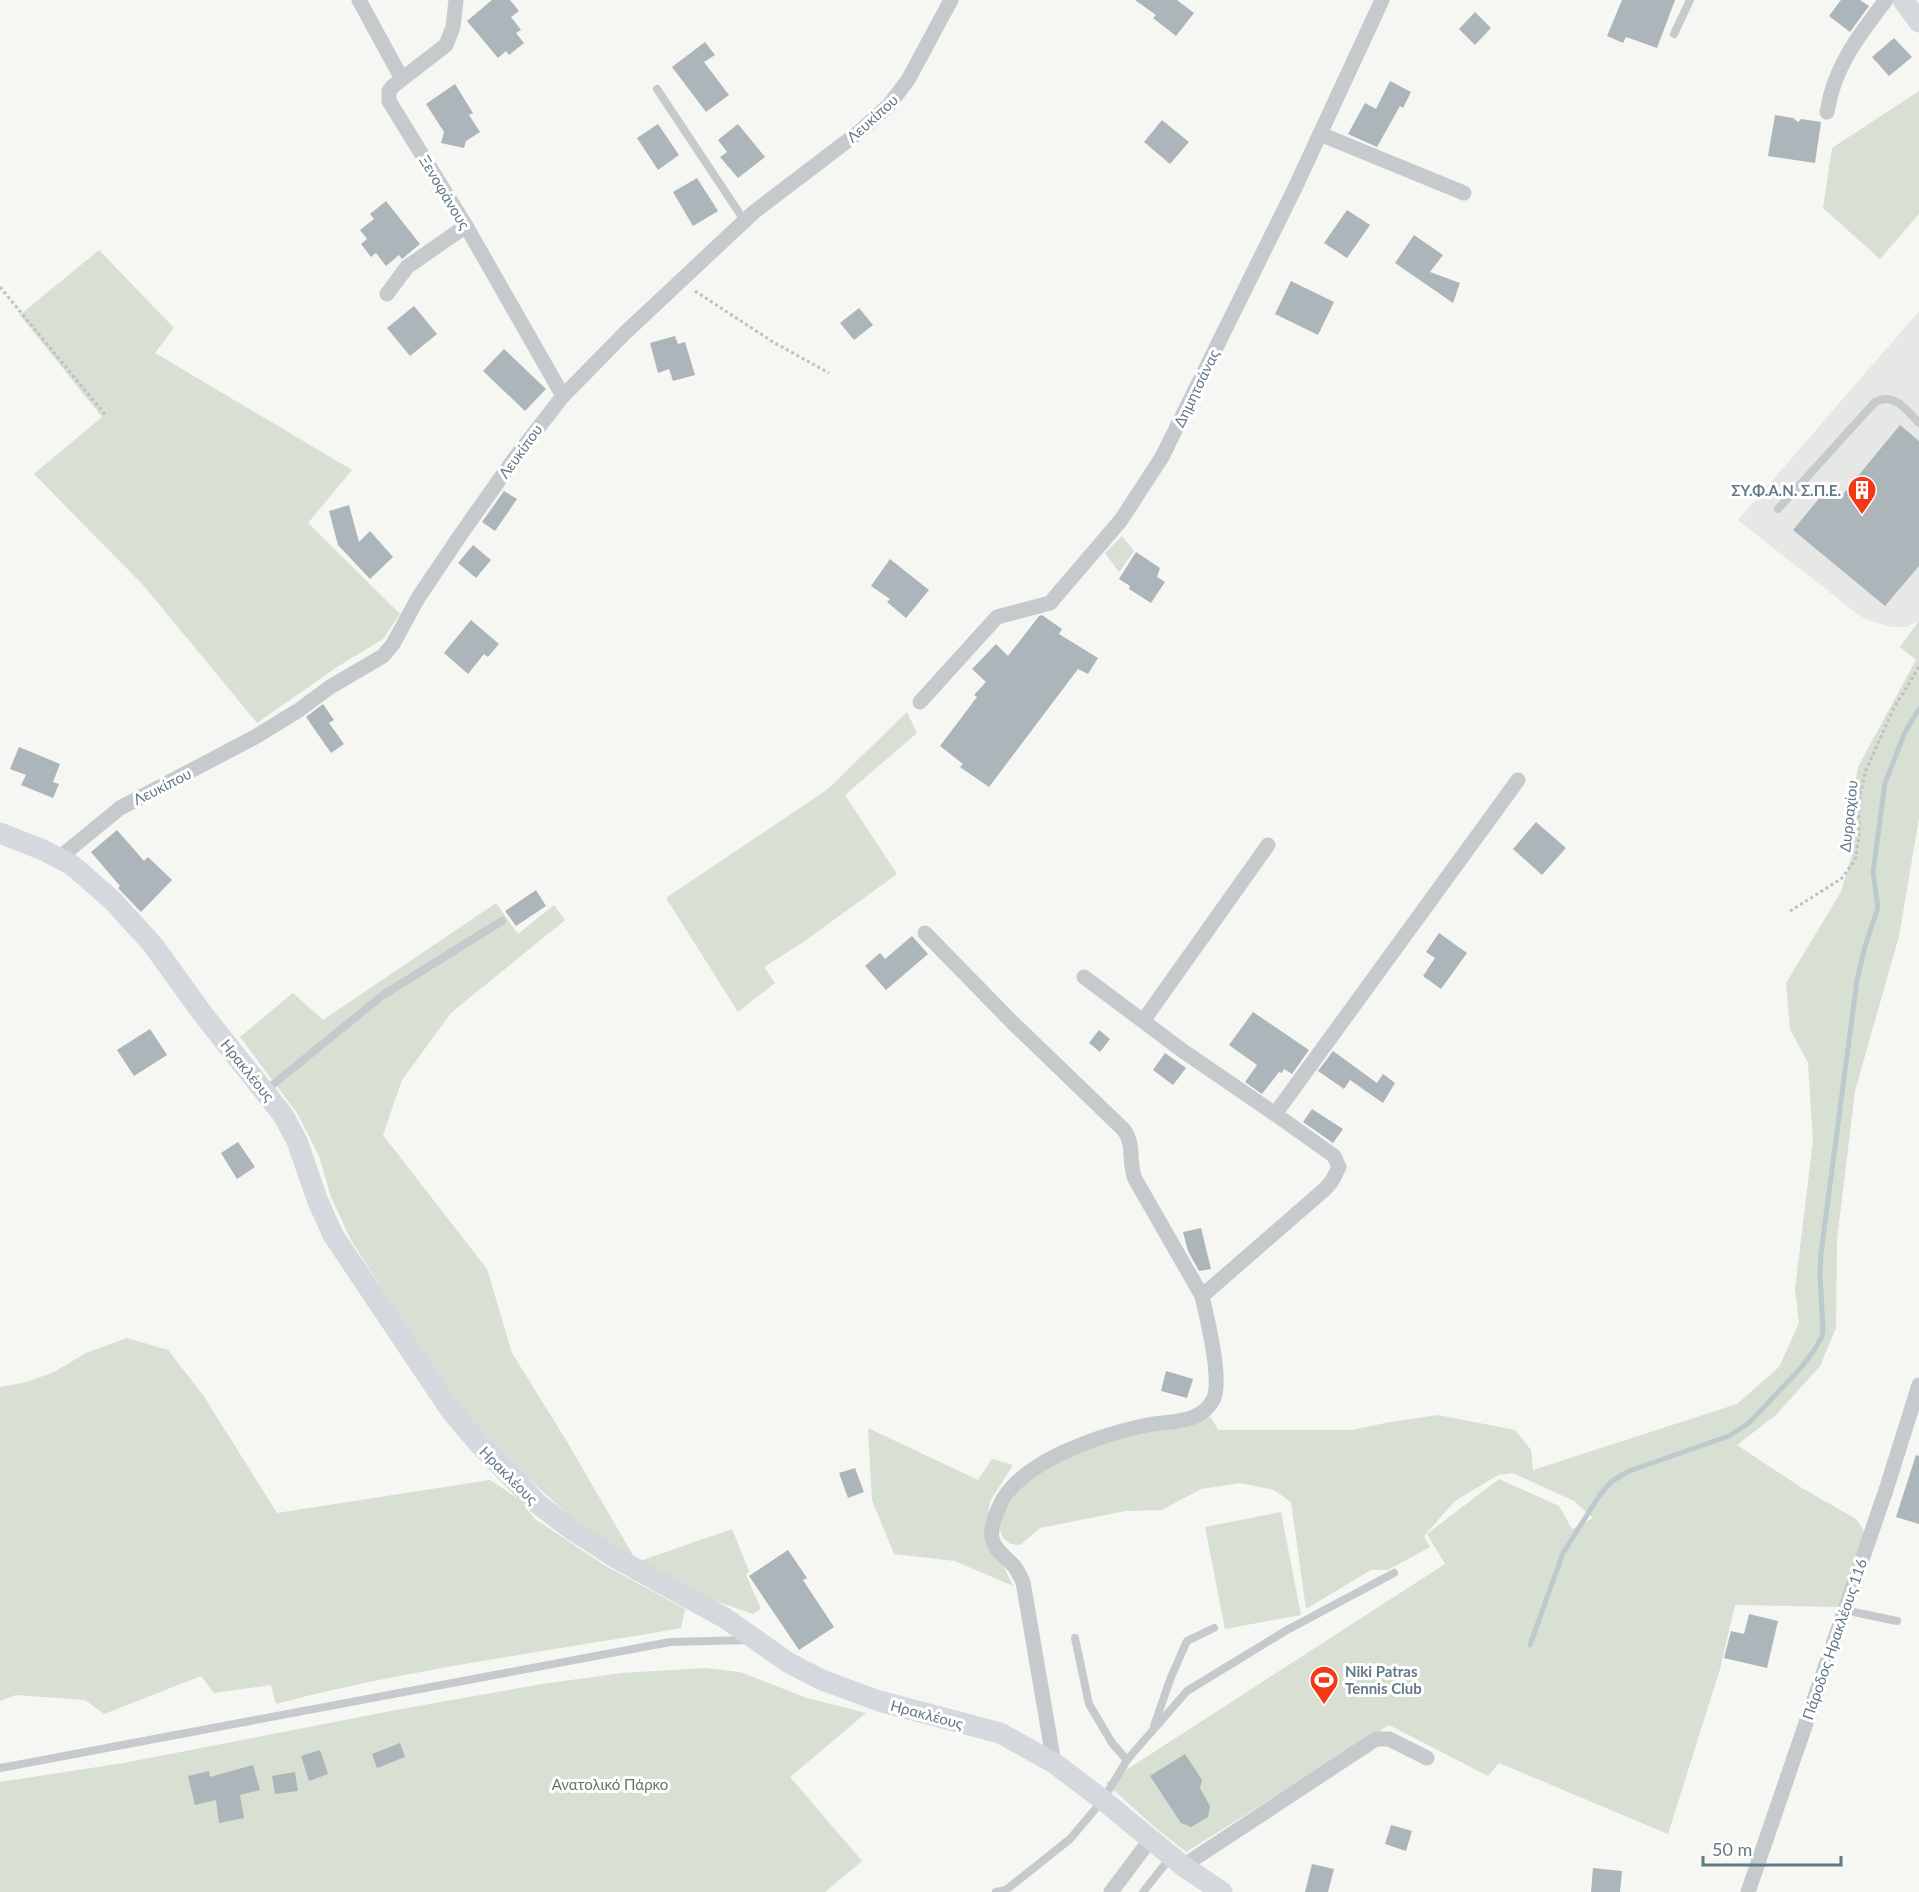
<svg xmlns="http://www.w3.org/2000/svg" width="1919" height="1892" font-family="Lato,sans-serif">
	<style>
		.built { fill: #e7e8e6 }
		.green { fill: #d8dfd3 }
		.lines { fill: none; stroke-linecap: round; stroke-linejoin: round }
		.stream { stroke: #bccace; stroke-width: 5 }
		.building { fill: #acb6ba }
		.path { stroke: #bec1c3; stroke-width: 3; stroke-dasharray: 3 3; stroke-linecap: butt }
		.lane { stroke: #c5cacc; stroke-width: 8 }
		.street { stroke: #c5cacc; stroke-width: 15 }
		.secondary { stroke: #d3d9dd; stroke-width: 21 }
		.labels { text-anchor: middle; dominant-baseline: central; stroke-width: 6; stroke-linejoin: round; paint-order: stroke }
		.street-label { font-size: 15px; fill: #627986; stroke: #fff }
		.poi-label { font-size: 15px; font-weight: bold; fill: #627986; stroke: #fff; text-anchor: end }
		.park-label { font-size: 15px; fill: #65785e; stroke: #fff }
	</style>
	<rect width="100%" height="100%" fill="#f6f6f2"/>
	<path class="built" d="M1919,311V621L1906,627H1891L1868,620L1857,614L1738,520Z"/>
	<g class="green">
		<path d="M1919,91V214L1880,259L1823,208L1832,148Z"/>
		<path d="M99,250L174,328L155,353L352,470L308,523L400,614L383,639L337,667L257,723L144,586L34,474L102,417L20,315Z"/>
		<path d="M1122,536L1134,551L1119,572L1105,553Z"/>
		<path d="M1919,621V818L1899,936L1855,1091L1837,1240L1836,1328L1820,1366L1776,1415L1737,1445L1802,1488L1856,1519L1863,1529L1865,1537L1838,1607L1735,1605L1720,1669L1668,1834L1499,1763L1488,1776L1389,1725L1186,1852L1150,1823L1106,1783L1445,1564L1427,1534L1499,1479L1559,1506L1572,1529L1593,1518L1574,1501L1513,1473L1498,1475L1455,1501L1424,1536L1430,1547L1388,1570H1371L1306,1609L1291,1502L1274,1490L1240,1483L1201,1489L1162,1510L1125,1511L1040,1528L1020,1545L1011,1544L1003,1538L999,1528L1002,1514L1029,1475L1118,1436L1204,1416L1211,1417L1218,1430H1352L1390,1422L1438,1415L1515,1430L1531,1450L1533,1470L1737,1404L1779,1367L1799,1323L1795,1289L1813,1141L1808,1063L1790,1029L1786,983L1841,892L1854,848L1851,808L1858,767L1916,660L1900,647Z"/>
		<path d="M907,712L917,733L845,795L897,874L802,943L764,967L775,983L738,1012L666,898L828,789Z"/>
		<path d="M496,903L518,934L554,905L565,920L451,1013L402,1080L383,1135L487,1269L512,1353L566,1440L637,1562L732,1529L749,1571L746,1575L761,1609L753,1614L698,1595L637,1562L583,1527L497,1452L469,1421L423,1354L351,1240L331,1197L319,1156L297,1113L240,1037L293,993L323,1020Z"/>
		<path d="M127,1338L168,1350L203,1395L277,1513L490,1480L520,1500L535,1519L604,1565L685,1609L681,1628C545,1652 409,1669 276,1704L271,1685L214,1693L201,1676L104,1714L85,1700L16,1695L0,1701V1387L27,1382L54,1372L86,1353Z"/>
		<path d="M868,1428L978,1480L992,1459L1013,1465L990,1501L986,1531L1013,1586L955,1561L894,1554L872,1500Z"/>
		<path d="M1281,1512L1301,1615L1225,1629L1205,1527Z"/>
		<path d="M705,1668L740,1672L807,1698L866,1713L790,1777L862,1861L825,1892H0V1782L124,1763L396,1710L542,1684L622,1673Z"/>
	</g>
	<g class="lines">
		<path class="stream" d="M1530,1645L1563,1553L1599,1496L1612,1481L1629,1471L1729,1436L1749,1423L1799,1370L1813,1352L1822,1337L1823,1329L1820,1275L1821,1253L1857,980L1865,946L1878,908L1873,872L1885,783L1905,732L1919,709"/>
	</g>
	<g class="building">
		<path d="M492,0H510L519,11L511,17L521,30L516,33L524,43L509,55L506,51L498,58L467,21Z"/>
		<path d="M1135,0H1177L1194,13L1176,36L1153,18L1156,15Z"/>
		<path d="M1622,0H1675L1657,48L1626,37L1623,43L1607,36Z"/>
		<path d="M1841,0H1860L1869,6L1850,32L1829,16Z"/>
		<path d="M1475,12L1491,28L1475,45L1459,29Z"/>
		<path d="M1894,38L1912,57L1889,76L1872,57Z"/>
		<path d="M705,42L715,55L704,62L729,95L706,112L672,67Z"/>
		<path d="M1390,81L1411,92L1403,108L1400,106L1377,147L1348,134L1365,103L1376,109Z"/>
		<path d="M455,84L473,113L469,115L480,132L466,141L464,148L441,143L444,132L426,104Z"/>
		<path d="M1775,115L1793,118L1798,122L1801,119L1821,122L1815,163L1768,156Z"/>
		<path d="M1162,120L1189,142L1170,164L1144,142Z"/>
		<path d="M658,124L679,155L658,170L637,138Z"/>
		<path d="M738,124L765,157L738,178L720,157L727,152L718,140Z"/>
		<path d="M697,178L718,211L693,226L673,192Z"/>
		<path d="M386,201L420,244L402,259L399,255L386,266L376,253L371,257L361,244L367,239L360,230L374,219L370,214Z"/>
		<path d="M1347,210L1370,225L1347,258L1324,243Z"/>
		<path d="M1414,235L1443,255L1430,272L1460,283L1453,303L1395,263Z"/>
		<path d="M1291,281L1334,302L1318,335L1275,314Z"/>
		<path d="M414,306L437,334L410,356L387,328Z"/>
		<path d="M859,308L873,325L854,340L840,323Z"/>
		<path d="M675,336L678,344L685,342L695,375L673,381L669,369L658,373L650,343Z"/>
		<path d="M504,349L546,389L525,411L483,371Z"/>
		<path d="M1900,425L1919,441V566L1885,606L1793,530L1827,489L1839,499Z"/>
		<path d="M504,491L517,499L495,531L482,522Z"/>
		<path d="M349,505L359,542L370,531L393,557L370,579L338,545L329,511Z"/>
		<path d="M473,545L491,560L476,578L458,563Z"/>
		<path d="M1136,552L1160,568L1157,577L1165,582L1151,603L1129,589L1130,586L1119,579Z"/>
		<path d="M890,559L929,590L906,618L887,602L890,599L871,586Z"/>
		<path d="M1042,615L1062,629L1059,634L1098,658L1088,674L1078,669L989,787L960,767L963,764L940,746L977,697L974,695L986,682L972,669L996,644L1008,656L1039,616Z"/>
		<path d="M471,620L499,644L488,657L484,654L468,674L444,653Z"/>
		<path d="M323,704L334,720L329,723L344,744L331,753L306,717Z"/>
		<path d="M19,747L60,764L53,782L59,784L53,798L21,785L26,775L10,769Z"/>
		<path d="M1536,822L1566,848L1542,875L1513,849Z"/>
		<path d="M117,830L144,861L148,857L172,880L141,912L118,888L120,886L91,852Z"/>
		<path d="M536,890L546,906L516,926L505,911Z"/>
		<path d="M1439,933L1467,953L1441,989L1423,976L1435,958L1426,952Z"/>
		<path d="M912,936L928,954L886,990L865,966L880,953L885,959Z"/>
		<path d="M1253,1012L1309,1050L1292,1074L1284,1069L1282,1073L1279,1072L1262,1094L1245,1082L1257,1065L1229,1045Z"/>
		<path d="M150,1029L167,1055L134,1076L117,1050Z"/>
		<path d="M1099,1030L1110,1039L1100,1052L1089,1043Z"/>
		<path d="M1333,1051L1377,1083L1383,1074L1395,1083L1383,1103L1350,1080L1344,1089L1318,1071Z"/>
		<path d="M1165,1053L1186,1068L1173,1085L1153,1070Z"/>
		<path d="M1312,1109L1343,1129L1333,1143L1303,1122Z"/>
		<path d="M238,1142L255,1167L237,1179L221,1153Z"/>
		<path d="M1201,1228L1211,1269L1199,1271L1188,1251L1183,1232Z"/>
		<path d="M1166,1371L1193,1379L1187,1398L1161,1391Z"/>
		<path d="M1916,1455L1919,1456V1524L1896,1517Z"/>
		<path d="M855,1468L864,1492L848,1498L839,1473Z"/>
		<path d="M788,1550L807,1578L803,1580L834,1627L799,1650L749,1576Z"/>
		<path d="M1749,1614L1778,1621L1767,1668L1724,1658L1731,1631L1744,1634Z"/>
		<path d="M400,1743L405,1757L377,1768L372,1754Z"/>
		<path d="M320,1750L328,1774L309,1781L301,1756Z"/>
		<path d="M1185,1754L1202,1780L1200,1788L1210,1806L1208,1817L1191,1827L1181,1823L1150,1776Z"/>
		<path d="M253,1765L260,1790L240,1795L244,1818L219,1823L216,1800L195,1805L188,1776L209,1771L210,1777Z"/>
		<path d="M295,1772L298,1791L275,1794L272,1776Z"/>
		<path d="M1391,1825L1412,1831L1406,1851L1385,1844Z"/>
		<path d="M1312,1864L1334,1869L1328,1892H1305Z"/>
		<path d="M1593,1868L1622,1871L1620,1892H1591Z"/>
	</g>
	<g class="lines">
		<g class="path">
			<path d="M0,287L107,417"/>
			<path d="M695,291L773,342L829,373"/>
			<path d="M1790,911L1841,879L1855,860L1859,837V802L1865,772L1894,708L1919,667"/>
		</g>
		<g class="lane">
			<path d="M1674,34L1690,0"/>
			<path d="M657,89L744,220"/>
			<path d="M1778,509L1875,402C1895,392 1906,410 1919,423"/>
			<path d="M265,1091L383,995L502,921"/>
			<path d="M1844,1610L1897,1621"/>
			<path d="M1075,1638L1089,1704L1112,1743L1127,1760"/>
			<path d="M1154,1726L1171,1677L1187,1641L1214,1628"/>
			<path d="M0,1768L670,1642L749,1640"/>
			<path d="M996,1892L1006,1890L1070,1839L1103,1800L1127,1760L1187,1691L1287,1630L1394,1573"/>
			<path d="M1143,1892L1170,1858"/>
		</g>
		<g class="street">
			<path d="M359,0L402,79"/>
			<path d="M456,0L453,27L446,45L393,86L389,91V101L466,226L563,396"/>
			<path d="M1827,112C1834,67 1859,35 1886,0"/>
			<path d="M1320,134L1464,193"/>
			<path d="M387,294L407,267L466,226"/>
			<path d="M920,702L997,617L1050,603L1121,520L1162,457L1294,190L1382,0"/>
			<path d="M59,858L120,808L255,737L299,710L330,687L383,656L393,644L418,598L459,537L514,459L563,396L626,332L754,212L859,132L889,105L908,80L951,0"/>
			<path d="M925,933L1013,1023L1124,1130C1135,1145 1128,1162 1135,1179L1202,1296"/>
			<path d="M1084,977L1183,1051L1275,1114"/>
			<path d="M1143,1021L1268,845"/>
			<path d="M1054,1763L1023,1582C1020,1577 1018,1571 1014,1566C1006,1557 994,1550 992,1538C990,1528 995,1516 999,1507C1018,1462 1098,1436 1142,1426C1166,1420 1199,1426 1213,1400C1223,1381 1207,1318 1202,1296L1325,1189L1332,1181L1339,1167L1334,1156L1275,1114L1518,780"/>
			<path d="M1183,1866L1376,1739H1389L1427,1758"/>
			<path d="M1111,1892L1150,1840"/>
			<path d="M1748,1892L1886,1490L1919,1385"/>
		</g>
		<g class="secondary">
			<path d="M1903,0L1919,22"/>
			<path d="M0,833L43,850L72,865L113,901L153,945L202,1013L283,1115L297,1141L317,1199L333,1235L451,1411L479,1444L538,1504L571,1529L616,1558L725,1618L789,1663L822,1680L879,1701L1000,1733L1054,1763L1103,1800L1183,1866L1222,1892"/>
		</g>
	</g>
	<defs>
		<g id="building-pin" transform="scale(1.5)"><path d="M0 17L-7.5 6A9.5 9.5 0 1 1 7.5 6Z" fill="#f23816" stroke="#fff"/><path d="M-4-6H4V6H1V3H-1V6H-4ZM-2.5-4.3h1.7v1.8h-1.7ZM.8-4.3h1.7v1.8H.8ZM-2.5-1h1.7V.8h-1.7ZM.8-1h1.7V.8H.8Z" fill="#fff"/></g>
		<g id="stadium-pin" transform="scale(1.5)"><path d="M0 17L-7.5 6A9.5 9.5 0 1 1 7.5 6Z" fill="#f23816" stroke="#fff"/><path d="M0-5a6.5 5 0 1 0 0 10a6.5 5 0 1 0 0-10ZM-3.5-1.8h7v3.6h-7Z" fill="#fff"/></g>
	</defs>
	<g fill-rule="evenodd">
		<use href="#building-pin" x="1862" y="490"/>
		<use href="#stadium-pin" x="1324" y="1680"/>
	</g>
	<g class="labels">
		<g class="street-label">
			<text transform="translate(872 118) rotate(-42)">Λευκίπου</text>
			<text transform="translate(445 192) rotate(59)">Ξενοφάνους</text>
			<text transform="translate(1196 388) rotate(-64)">Δημητσάνας</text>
			<text transform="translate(520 451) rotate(-54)">Λευκίπου</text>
			<text transform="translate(162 786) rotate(-27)">Λευκίπου</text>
			<text transform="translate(1848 816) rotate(-84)">Δυρραχίου</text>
			<text transform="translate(248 1070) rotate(51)">Ηρακλέους</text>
			<text transform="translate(509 1475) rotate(45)">Ηρακλέους</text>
			<text transform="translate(1834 1639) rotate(-71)">Πάροδος Ηρακλέους 116</text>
			<text transform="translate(927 1714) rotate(15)">Ηρακλέους</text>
		</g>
		<g class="poi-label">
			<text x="1841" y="490">ΣΥ.Φ.Α.Ν. Σ.Π.Ε.</text>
			<text x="1345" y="1671" text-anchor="start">Niki Patras<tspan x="1345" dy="17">Tennis Club</tspan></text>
		</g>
		<g class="park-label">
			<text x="610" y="1784">Ανατολικό Πάρκο</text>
		</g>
	</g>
	<path d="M1703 1856v9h138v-9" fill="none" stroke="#627986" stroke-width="3"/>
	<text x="1712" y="1856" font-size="18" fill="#627986" stroke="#ffffff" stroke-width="4.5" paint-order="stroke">50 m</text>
</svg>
